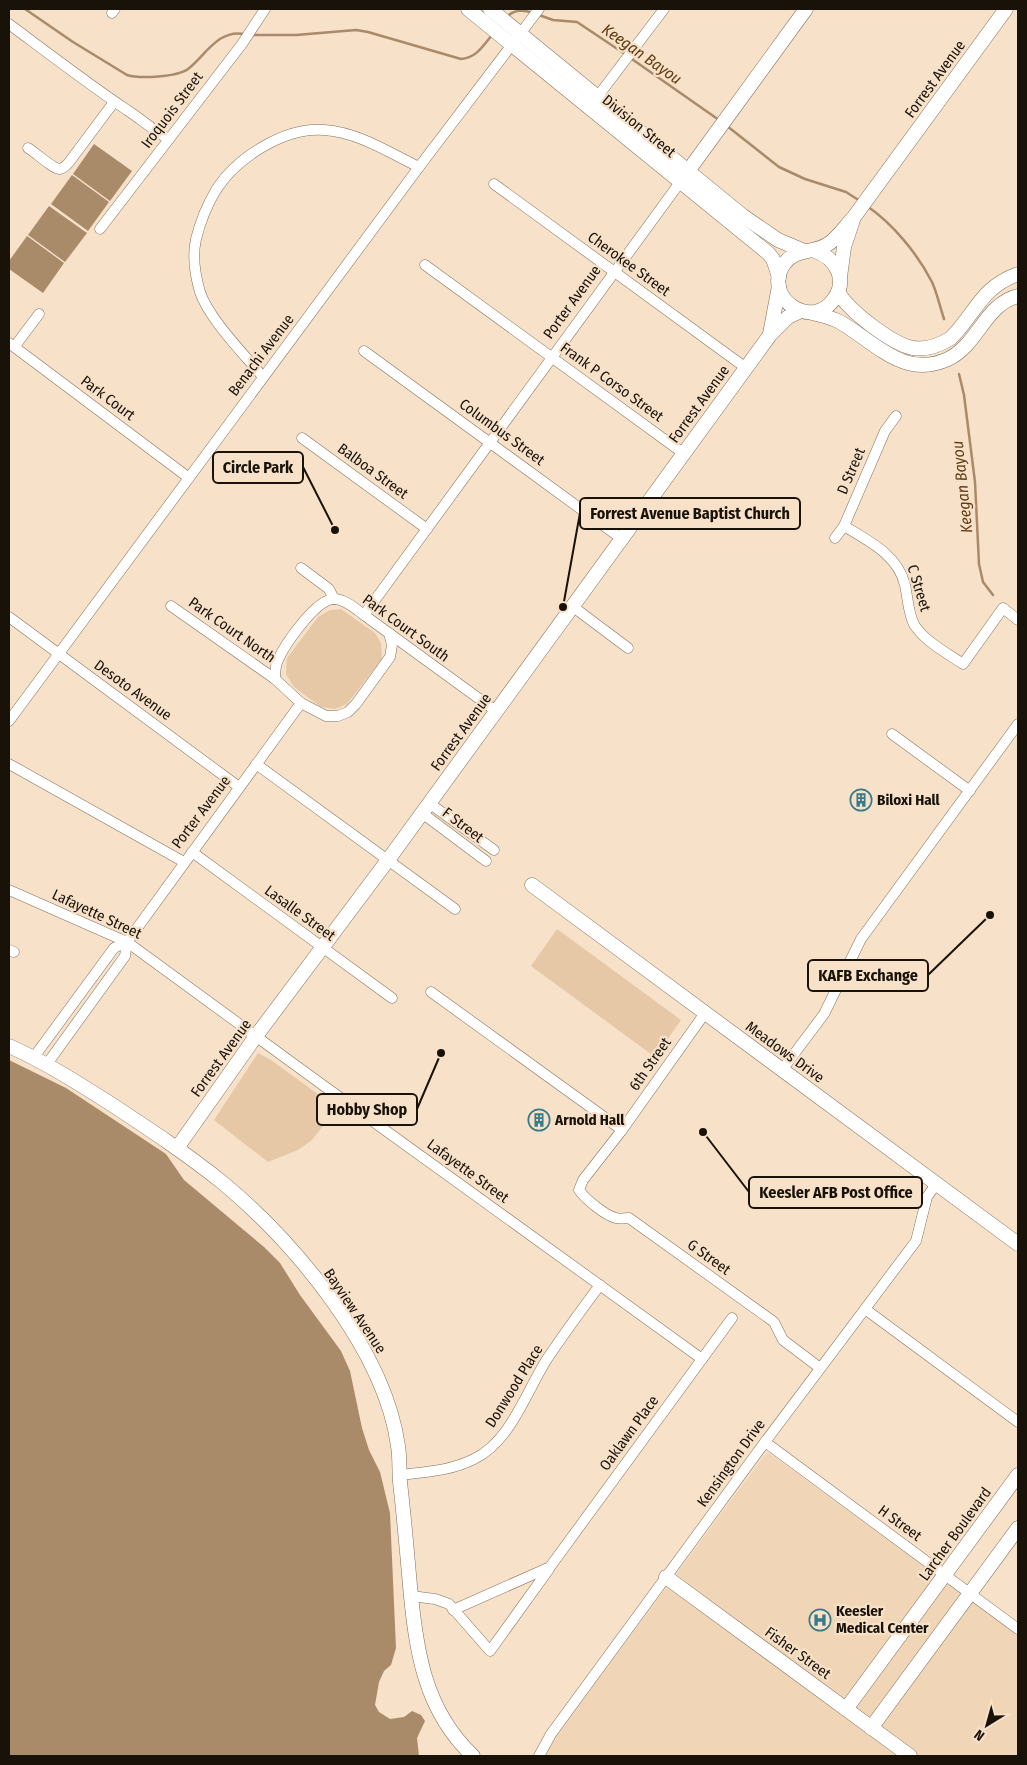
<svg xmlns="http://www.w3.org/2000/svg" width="1027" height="1765" font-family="'Fira Sans Condensed',sans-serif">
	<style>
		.built { fill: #f0d5b7 }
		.green { fill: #e7c8a6 }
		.water { fill: #aa8b69 }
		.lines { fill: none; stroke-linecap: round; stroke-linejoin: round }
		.stream { stroke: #aa8b69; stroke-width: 2.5 }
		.street-casing { stroke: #83705b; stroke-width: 11 }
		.secondary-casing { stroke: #83705b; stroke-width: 15 }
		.street { stroke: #fff; stroke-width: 10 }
		.secondary { stroke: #fff; stroke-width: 14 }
		.labels { text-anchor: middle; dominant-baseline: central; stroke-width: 4.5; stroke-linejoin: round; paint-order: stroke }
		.street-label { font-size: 15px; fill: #191209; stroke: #f7e1c9 }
		.poi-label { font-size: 15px; font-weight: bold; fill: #191209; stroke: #f7e1c9; text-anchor: start }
		.water-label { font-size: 16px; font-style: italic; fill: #5f3e13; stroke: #f7e1c9 }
		.leader { fill: none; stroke: #191209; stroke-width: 2 }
		.callout-dot { fill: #191209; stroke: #f7e1c9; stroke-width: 2 }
		.callout { fill: #f7e1c9; stroke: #191209; stroke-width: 2 }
		.callout-label { font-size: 16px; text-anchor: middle; font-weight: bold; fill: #191209 }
	</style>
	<rect width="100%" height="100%" fill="#f7e1c9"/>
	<path class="built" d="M769,1453L1018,1636V1756H544L553,1740L764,1456Z"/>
	<g class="green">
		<path d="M341,609L375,633L381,643L382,659L347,704L335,709L321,707L294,687L286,674L287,658L318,617L330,610Z"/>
		<path d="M557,929L681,1020L655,1057L531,966Z"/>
		<path d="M258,1053L271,1060L337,1108L312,1140L298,1150L268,1162L214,1120Z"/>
	</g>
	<g class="water">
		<path d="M94,144L132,171L110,201L73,174Z"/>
		<path d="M72,175L109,202L88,231L51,204Z"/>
		<path d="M49,206L87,233L65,262L28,235Z"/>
		<path d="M27,236L64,263L43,293L9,269V261Z"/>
		<path d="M9,1060L66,1088L166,1154L184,1180L264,1247L280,1263L300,1295L341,1351L350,1371L362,1428L369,1450L380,1472L390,1513L396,1648L391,1665L384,1671L379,1682L375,1705L379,1712L390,1719L404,1717L412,1711L421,1715L425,1721L417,1738L419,1756H9Z"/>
	</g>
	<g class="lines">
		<g class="stream">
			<path d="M25,9L73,42L127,75C140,79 177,77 188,69C205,56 218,29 244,34"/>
			<path d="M539,15L553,20L577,22L625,54"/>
			<path d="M507,17C514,9 524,10 533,13"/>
			<path d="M252,35H296L356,30L368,32L461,59C476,58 483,46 492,35"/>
			<path d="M629,57L719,120"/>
			<path d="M727,126L779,167L805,179L846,192L860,201"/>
			<path d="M867,206C893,224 917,253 932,282C937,293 940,307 944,319"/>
			<path d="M959,374L964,395L975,482L979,564L983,582L993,595"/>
		</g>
		<g class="street-casing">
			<g id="street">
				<path d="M112,13L115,9"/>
				<path d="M9,24C48,53 87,83 127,110C141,119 154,131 169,139"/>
				<path d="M598,96L664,9"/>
				<path d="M28,148C35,152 53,169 60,169C64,168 67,165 70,161L114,102"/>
				<path d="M494,184L746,368"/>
				<path d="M100,229L242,44L265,9"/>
				<path d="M425,265L683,453"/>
				<path d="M9,343L189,478"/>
				<path d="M15,346L39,314"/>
				<path d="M364,351L622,539"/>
				<path d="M263,377C244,354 209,319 200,292C195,275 192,257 196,239C200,223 207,205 216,190C237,157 285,127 324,130C358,132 390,153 419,167"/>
				<path d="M302,438L427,529"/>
				<path d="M844,526C869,541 898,555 905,585C908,598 908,615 915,626C926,642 947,653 963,664L1003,608L1018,620"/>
				<path d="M835,538L844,526L885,431L896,416"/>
				<path d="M301,568L329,589L334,599"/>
				<path d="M171,606L275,679L301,703L326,716H338L348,712L356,704L390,657L392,645L389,633"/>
				<path d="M572,606L628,648"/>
				<path d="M364,615L681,181"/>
				<path d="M9,617L239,787"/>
				<path d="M275,679C275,673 275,666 278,660C285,644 316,599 334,599C345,599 356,609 364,615L496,711"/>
				<path d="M9,721L419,167L539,9"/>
				<path d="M892,734L970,791"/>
				<path d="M9,764L184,862"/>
				<path d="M256,764L455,909"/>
				<path d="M429,803L494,850"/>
				<path d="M422,813L486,861"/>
				<path d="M192,852L392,998"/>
				<path d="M9,890L127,942L324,1086L702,1359"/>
				<path d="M9,950L14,952"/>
				<path d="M431,992L622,1130"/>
				<path d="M705,1013L622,1130L583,1180L579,1190C585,1199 606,1216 616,1218C620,1219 625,1218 629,1218L774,1322L783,1340L820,1368"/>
				<path d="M34,1057L114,948L127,942"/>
				<path d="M47,1064L125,956L127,942L301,703"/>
				<path d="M782,1070L824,1014L861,939L1018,724"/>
				<path d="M865,1309L1018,1422"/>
				<path d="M765,1442L1018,1629"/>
				<path d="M400,1475C426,1472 450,1471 474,1459C511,1441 526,1392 547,1359C564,1334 582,1309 600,1285"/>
				<path d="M411,1596L435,1599L449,1604L490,1651L549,1569"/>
				<path d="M453,1610L550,1567L732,1318"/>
				<path d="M539,1756L551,1734L765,1442L916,1241L927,1197L936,1184"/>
			</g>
		</g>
		<g class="secondary-casing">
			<g id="secondary">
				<path d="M468,9L768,253L773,259L779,277"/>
				<path d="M490,9L743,216L778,240L804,251"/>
				<path d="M683,178L806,9"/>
				<path d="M815,251C836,258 848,280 834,299C812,332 761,297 784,264C795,248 813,254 828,244C838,238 846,225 854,217L1006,9"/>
				<path d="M840,277L844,247L853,220"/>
				<path d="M838,292C849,311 892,344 913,348C927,350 940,345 951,338C976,313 981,287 1018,274"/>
				<path d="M812,313C821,315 829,317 838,321C873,340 903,380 948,359C978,345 985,304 1018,296"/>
				<path d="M770,334L779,286"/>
				<path d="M532,885L1018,1244"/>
				<path d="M9,1046C45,1062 78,1083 111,1104C149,1129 187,1154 223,1183C295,1243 385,1350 398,1446C400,1458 399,1470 400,1482C404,1517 407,1551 410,1586C416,1650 424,1710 473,1756"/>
				<path d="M177,1148L256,1036L388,860L770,335L788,317L801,311"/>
				<path d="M666,1577L910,1756"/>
				<path d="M846,1709L1018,1475"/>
				<path d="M871,1728L1018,1528"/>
			</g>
		</g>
		<use href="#street" class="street"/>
		<use href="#secondary" class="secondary"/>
	</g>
	<defs>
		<g id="building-ring" transform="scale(1.125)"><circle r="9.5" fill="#f7e1c9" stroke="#367b89" stroke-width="1.5"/><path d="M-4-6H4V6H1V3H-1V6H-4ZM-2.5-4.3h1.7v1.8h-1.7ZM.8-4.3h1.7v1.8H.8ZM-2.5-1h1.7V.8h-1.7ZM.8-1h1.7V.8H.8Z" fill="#367b89"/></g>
		<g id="hospital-ring" transform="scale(1.125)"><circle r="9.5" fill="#f7e1c9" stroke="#367b89" stroke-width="1.5"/><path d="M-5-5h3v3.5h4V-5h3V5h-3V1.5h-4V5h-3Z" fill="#367b89"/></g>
	</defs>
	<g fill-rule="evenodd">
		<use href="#building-ring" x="861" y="800"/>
		<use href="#building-ring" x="539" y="1120"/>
		<use href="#hospital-ring" x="820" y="1620"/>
	</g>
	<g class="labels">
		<g class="street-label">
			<text transform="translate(935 79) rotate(-54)">Forrest Avenue</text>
			<text transform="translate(172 110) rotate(-53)">Iroquois Street</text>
			<text transform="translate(639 126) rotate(39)">Division Street</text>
			<text transform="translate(629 264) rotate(36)">Cherokee Street</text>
			<text transform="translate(572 302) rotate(-54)">Porter Avenue</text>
			<text transform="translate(261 355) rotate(-53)">Benachi Avenue</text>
			<text transform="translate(612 382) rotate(36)">Frank P Corso Street</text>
			<text transform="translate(108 398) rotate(37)">Park Court</text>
			<text transform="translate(699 404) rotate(-54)">Forrest Avenue</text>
			<text transform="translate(502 432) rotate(36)">Columbus Street</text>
			<text transform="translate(373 471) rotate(36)">Balboa Street</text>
			<text transform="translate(851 471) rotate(-67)">D Street</text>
			<text transform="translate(919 588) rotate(73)">C Street</text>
			<text transform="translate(406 628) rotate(36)">Park Court South</text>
			<text transform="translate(232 630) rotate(35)">Park Court North</text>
			<text transform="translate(133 690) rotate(36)">Desoto Avenue</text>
			<text transform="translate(461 732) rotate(-54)">Forrest Avenue</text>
			<text transform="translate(201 812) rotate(-53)">Porter Avenue</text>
			<text transform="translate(463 825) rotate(37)">F Street</text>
			<text transform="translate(300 913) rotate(36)">Lasalle Street</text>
			<text transform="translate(97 914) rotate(25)">Lafayette Street</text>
			<text transform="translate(785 1052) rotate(36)">Meadows Drive</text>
			<text transform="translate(221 1058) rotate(-54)">Forrest Avenue</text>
			<text transform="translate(650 1064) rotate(-55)">6th Street</text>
			<text transform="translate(468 1171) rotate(36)">Lafayette Street</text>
			<text transform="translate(709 1257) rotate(36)">G Street</text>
			<text transform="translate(355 1311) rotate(56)">Bayview Avenue</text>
			<text transform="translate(514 1386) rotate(-58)">Donwood Place</text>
			<text transform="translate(629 1433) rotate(-54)">Oaklawn Place</text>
			<text transform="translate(731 1463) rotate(-54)">Kensington Drive</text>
			<text transform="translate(900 1523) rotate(36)">H Street</text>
			<text transform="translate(955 1534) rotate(-54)">Larcher Boulevard</text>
			<text transform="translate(798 1653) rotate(36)">Fisher Street</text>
		</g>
		<g class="poi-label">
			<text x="877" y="800">Biloxi Hall</text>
			<text x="555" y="1120">Arnold Hall</text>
			<text x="836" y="1611">Keesler<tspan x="836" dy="17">Medical Center</tspan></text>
		</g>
		<g class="water-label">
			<text transform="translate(642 54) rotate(35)">Keegan Bayou</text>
			<text transform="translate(962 487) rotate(-96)">Keegan Bayou</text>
		</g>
	</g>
	<path class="leader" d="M335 530L303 467M563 607L580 513M990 915L928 975M441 1053L417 1109M703 1132L749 1192"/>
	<g class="callout-dot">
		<circle cx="335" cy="530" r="5"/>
		<circle cx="563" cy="607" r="5"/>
		<circle cx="990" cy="915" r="5"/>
		<circle cx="441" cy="1053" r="5"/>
		<circle cx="703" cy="1132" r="5"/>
	</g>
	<g class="callout">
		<rect x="213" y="452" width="90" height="31" rx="5"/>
		<rect x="580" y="498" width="220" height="31" rx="5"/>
		<rect x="808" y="960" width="120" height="31" rx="5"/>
		<rect x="317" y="1094" width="100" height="31" rx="5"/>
		<rect x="749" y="1177" width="173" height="31" rx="5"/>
	</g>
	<g class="callout-label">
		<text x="258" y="473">Circle Park</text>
		<text x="690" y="519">Forrest Avenue Baptist Church</text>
		<text x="868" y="981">KAFB Exchange</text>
		<text x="367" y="1115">Hobby Shop</text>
		<text x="836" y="1198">Keesler AFB Post Office</text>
	</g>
	<rect width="1027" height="1765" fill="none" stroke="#191209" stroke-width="20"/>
	<g transform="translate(987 1725) rotate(217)" stroke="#f7e1c9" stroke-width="4" paint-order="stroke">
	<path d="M0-4L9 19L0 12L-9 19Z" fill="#191209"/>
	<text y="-8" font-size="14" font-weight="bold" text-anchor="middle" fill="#191209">N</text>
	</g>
</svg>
